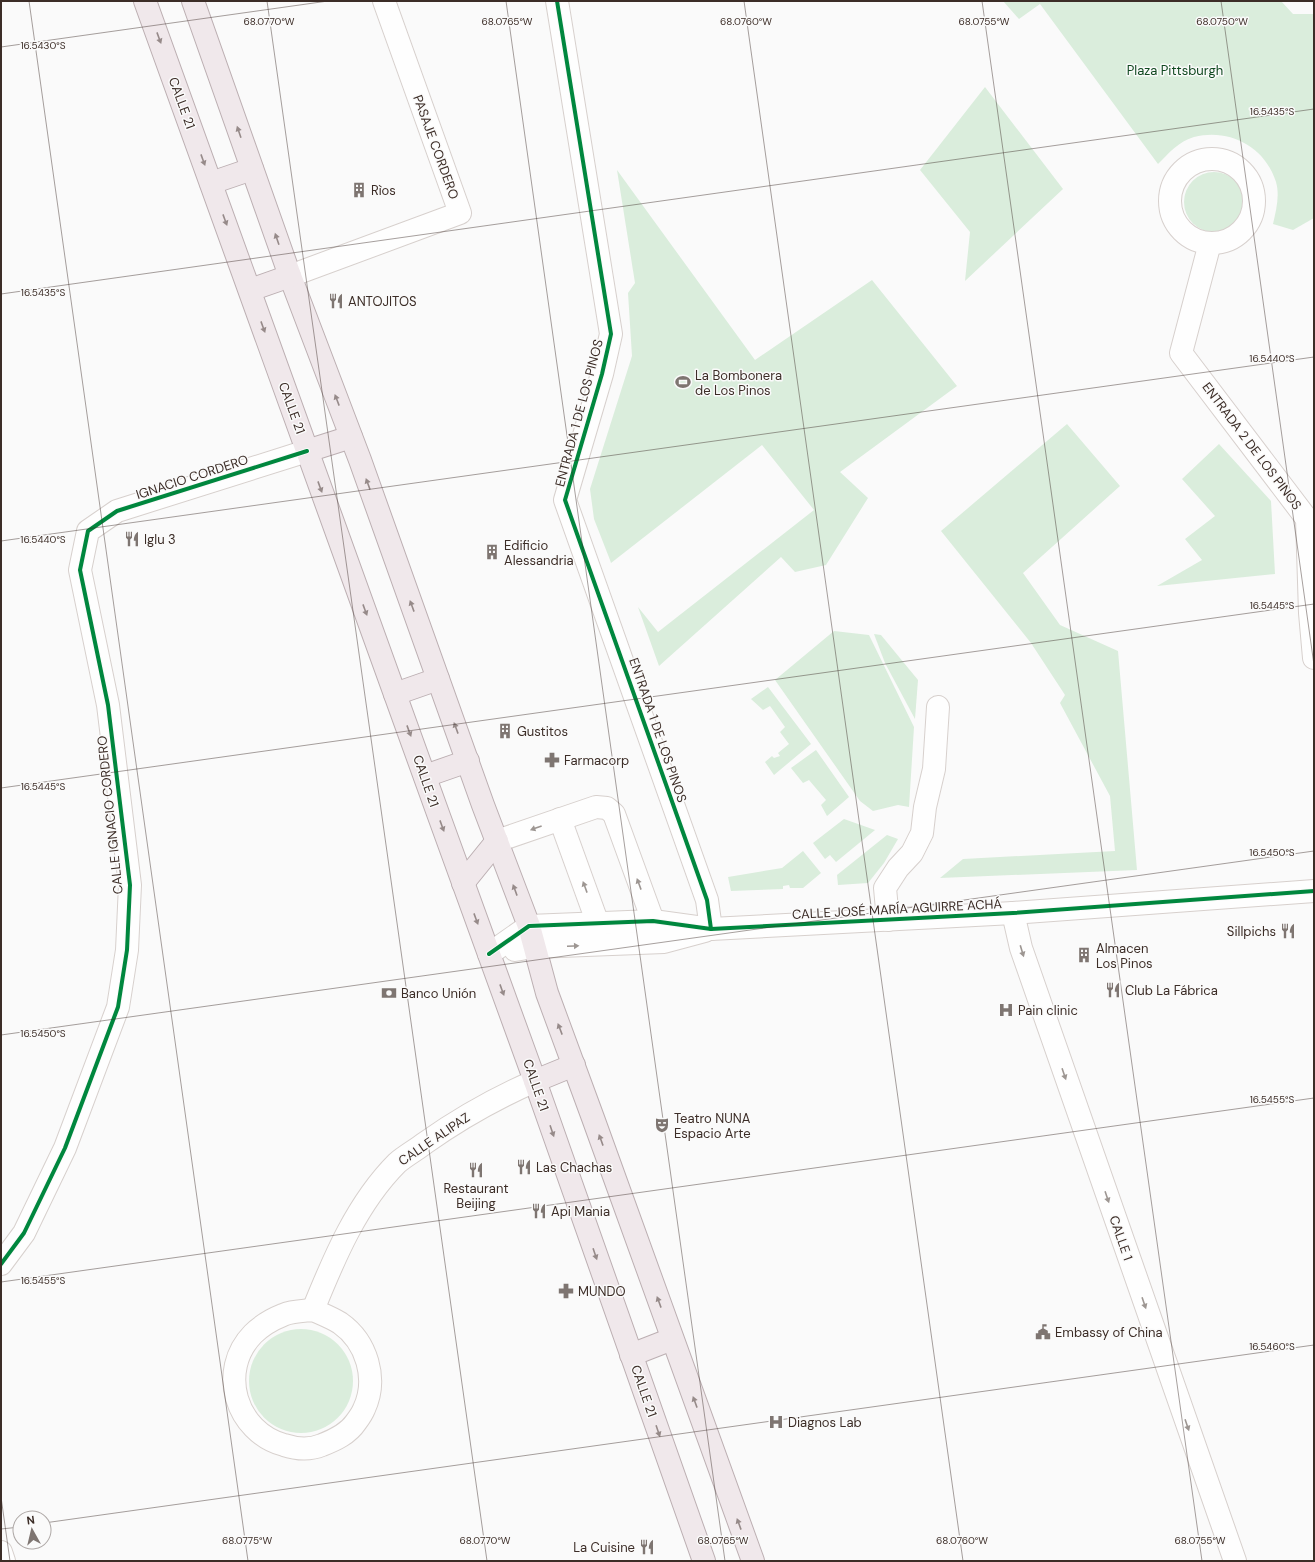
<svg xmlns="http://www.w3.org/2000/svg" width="1315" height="1562" font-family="'DM Sans',sans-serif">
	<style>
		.green { fill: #daeddc }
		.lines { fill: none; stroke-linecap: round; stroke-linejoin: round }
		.minor-casing { stroke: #d7d0cd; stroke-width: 24 }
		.major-casing { stroke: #bcafb2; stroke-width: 24 }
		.minor { stroke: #fefefe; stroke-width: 22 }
		.major { stroke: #f0e8eb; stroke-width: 22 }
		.cycleway-casing { stroke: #fafafa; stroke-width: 6 }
		.cycleway { stroke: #00873e; stroke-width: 4 }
		.oneway { fill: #968a89 }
		.oneway2 { fill: #9d9692 }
		.ticks { fill: none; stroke: #3c2d27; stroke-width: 1; stroke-opacity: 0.45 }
		.labels { text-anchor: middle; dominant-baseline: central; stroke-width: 3; stroke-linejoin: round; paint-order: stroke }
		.park-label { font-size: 13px; fill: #104920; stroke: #fafafa }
		.street-label { font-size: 13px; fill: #3c2d27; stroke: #fafafa }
		.poi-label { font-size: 13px; fill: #3c2d27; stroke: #fafafa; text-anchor: start }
		.ticks-label { font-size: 10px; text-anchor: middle; fill: #3c2d27; stroke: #fafafa; stroke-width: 3; stroke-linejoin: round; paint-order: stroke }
	</style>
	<rect width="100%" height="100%" fill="#fafafa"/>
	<g class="green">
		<path d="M1003,1H1281L1293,14H1314V218L1293,230L1273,224C1276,210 1280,196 1276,182C1265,147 1230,128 1194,137C1179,141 1168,154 1158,164L1040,4L1019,19Z"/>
		<path d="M985,87L1063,189L965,281L970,232L920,170Z"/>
		<path d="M617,170L755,360L872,280L957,386L840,472L868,498L826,565L795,572L781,557L659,666L638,607L658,632L814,510L762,445L611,563L610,560L594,519L590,489L632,356L628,293L635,283Z"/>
		<circle cx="1214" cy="202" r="30"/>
		<path d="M1067,424L1120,486L1023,573L1060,625L1118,651L1137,870L940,878L963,859L1115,851L1110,796L1060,703L1065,695L1031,643L941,531Z"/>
		<path d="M1219,444L1271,501L1275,574L1157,586L1202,560L1185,539L1215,516L1182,479Z"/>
		<path d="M834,631L869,635L914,727L909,807L898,805L873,811L860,801L775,680Z"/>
		<path d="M874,634L881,635L918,680L915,719L885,663Z"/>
		<path d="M768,687L811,744L774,775L765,762L772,756L774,758L780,756L778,753L789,744L780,732L785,727L770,706L763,710L751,699Z"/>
		<path d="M816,750L849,797L827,816L821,805L826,800L809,780L803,783L791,768Z"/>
		<path d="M844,819L875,830L836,862L830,855L825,859L813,843Z"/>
		<path d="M887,835L898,839L884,863L868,883L838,885L837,875Z"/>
		<path d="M803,851L821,873L803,888H790L789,885L783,886V889L731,891L728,877L782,868Z"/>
		<circle cx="301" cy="1381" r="52"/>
	</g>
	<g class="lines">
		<g class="minor-casing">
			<g id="minor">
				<path d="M557,1L611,334L602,374L565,500L707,900L711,929"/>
				<circle cx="1212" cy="201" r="42"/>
				<path d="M1210,243L1181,353L1307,519L1310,613L1314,658"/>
				<path d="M290,276L460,213L384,1"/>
				<path d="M560,819L598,924"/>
				<path d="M497,841L596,807L607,808L614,814L653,921"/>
				<path d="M1013,913L1021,948L1235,1561"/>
				<path d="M888,920L885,888L898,868L912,853L922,833L925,807L934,769L938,707"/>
				<path d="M515,950L534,947L664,942L705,931"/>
				<path d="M489,954L529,926L653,921L711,929L1013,913L1314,891"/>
				<path d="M1,1264L24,1233L65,1148L118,1007L127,950L130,885L108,705L80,570L88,531L117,511L307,451"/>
				<path d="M313,1310C322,1314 332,1318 340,1323C367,1342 378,1379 364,1409C362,1414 359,1418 356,1422C348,1434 335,1440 322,1445C310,1450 296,1449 284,1445C236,1432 217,1371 253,1334C261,1326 273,1319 283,1315C292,1311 304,1311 313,1310Z"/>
				<path d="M313,1310C334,1258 357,1203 397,1163C405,1156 416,1150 425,1143C459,1119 496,1098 535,1081"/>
				<path d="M1,1552L4,1561"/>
			</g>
		</g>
		<g class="major-casing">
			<g id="major">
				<path d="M145,1L440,819L535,1081L704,1561"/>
				<path d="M193,1L290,276L360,460L483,805L529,926L547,993L593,1118L753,1561"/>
				<path d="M211,183L252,169"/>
				<path d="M250,290L290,276"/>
				<path d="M307,451L351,437"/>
				<path d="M395,694L438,679"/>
				<path d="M425,776L468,761"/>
				<path d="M463,883L497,841"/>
				<path d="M535,1081L574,1065"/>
				<path d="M631,1355L672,1339"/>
			</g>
		</g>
		<use href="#minor" class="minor"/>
		<use href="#major" class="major"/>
		<g class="cycleway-casing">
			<g id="cycleway">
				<path d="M557,1L611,334L602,374L565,500L707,900L711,929"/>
				<path d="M489,954L529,926L653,921L711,929L1013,913L1314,891"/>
				<path d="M1,1264L24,1233L65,1148L118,1007L127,950L130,885L108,705L80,570L88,531L117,511L307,451"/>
			</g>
		</g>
		<use href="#cycleway" class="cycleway"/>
	</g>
	<defs><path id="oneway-solid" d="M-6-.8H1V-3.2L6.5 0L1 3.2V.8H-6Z"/></defs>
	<g class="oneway">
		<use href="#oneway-solid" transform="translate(159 38) rotate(70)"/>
		<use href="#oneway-solid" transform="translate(239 132) rotate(-109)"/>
		<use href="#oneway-solid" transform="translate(203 160) rotate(70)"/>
		<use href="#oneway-solid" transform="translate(225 220) rotate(70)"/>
		<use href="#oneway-solid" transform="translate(277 239) rotate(-109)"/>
		<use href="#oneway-solid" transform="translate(263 327) rotate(70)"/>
		<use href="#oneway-solid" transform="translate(337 400) rotate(-111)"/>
		<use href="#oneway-solid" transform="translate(368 484) rotate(-110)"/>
		<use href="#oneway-solid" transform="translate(320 487) rotate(70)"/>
		<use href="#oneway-solid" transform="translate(412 606) rotate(-110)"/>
		<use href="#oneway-solid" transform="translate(365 610) rotate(70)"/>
		<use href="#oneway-solid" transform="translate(456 728) rotate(-110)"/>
		<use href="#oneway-solid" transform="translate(409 731) rotate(70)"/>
		<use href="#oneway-solid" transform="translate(442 826) rotate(70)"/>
		<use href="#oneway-solid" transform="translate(515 890) rotate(-110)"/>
		<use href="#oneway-solid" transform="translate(476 919) rotate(70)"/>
		<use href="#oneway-solid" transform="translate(502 990) rotate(70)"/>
		<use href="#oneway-solid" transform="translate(560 1029) rotate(-111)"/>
		<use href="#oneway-solid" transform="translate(552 1131) rotate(71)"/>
		<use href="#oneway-solid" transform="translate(601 1140) rotate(-110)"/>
		<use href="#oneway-solid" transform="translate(595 1254) rotate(71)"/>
		<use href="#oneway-solid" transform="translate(659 1302) rotate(-110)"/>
		<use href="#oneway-solid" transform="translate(695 1402) rotate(-110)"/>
		<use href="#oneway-solid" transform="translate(658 1431) rotate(71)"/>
		<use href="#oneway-solid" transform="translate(739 1524) rotate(-110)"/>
	</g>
	<g class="oneway2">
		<use href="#oneway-solid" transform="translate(536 828) rotate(160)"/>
		<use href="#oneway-solid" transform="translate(639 884) rotate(-110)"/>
		<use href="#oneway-solid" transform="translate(585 887) rotate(-110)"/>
		<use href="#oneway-solid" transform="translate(573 946) rotate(-2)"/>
		<use href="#oneway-solid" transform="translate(1022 951) rotate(73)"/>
		<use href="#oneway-solid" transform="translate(1064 1074) rotate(71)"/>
		<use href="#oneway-solid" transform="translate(1107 1197) rotate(71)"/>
		<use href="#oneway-solid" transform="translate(1144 1303) rotate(71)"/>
		<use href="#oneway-solid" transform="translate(1187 1425) rotate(71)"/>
	</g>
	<path class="ticks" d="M29,1L248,1561M267,1L487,1561M506,1L725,1561M744,1L963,1561M982,1L1202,1561M1221,1L1314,665M1,47L328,1M1,294L1314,109M1,541L1314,357M1,788L1314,604M1,1035L1314,851M1,1282L1314,1098M1,1497L10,1561M44,1523L1314,1345M1,1529L20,1527"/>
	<defs>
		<g id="building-bare" transform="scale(1.2)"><path d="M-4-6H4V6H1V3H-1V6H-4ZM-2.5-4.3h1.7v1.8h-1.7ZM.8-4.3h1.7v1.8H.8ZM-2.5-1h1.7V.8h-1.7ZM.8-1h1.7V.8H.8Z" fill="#7e7571" stroke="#fafafa" stroke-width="2.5" paint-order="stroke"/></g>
		<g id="restaurant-bare" transform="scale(1.2)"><path d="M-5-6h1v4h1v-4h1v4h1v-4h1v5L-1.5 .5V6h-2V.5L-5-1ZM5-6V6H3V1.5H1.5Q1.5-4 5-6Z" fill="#7e7571" stroke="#fafafa" stroke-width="2.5" paint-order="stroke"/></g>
		<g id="stadium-bare" transform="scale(1.2)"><path d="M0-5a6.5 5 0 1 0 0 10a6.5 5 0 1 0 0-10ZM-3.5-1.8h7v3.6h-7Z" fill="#7e7571" stroke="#fafafa" stroke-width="2.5" paint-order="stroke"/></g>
		<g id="pharmacy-bare" transform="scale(1.2)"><path d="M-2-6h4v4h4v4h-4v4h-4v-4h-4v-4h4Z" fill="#7e7571" stroke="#fafafa" stroke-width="2.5" paint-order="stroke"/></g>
		<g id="bank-bare" transform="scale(1.2)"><path d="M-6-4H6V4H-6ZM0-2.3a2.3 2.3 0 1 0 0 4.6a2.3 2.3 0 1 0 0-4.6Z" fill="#7e7571" stroke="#fafafa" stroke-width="2.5" paint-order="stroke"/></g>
		<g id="hospital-bare" transform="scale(1.2)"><path d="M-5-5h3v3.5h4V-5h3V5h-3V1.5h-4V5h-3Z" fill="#7e7571" stroke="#fafafa" stroke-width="2.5" paint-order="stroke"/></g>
		<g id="theatre-bare" transform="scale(1.2)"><path d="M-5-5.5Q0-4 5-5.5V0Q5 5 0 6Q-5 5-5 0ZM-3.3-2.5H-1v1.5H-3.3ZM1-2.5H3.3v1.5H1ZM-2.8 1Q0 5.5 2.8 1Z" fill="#7e7571" stroke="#fafafa" stroke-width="2.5" paint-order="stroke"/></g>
		<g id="civic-bare" transform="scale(1.2)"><path d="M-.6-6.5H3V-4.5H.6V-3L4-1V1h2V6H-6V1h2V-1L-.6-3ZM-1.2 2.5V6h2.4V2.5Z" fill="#7e7571" stroke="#fafafa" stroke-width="2.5" paint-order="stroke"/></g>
	</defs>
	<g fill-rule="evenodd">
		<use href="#building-bare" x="359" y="190"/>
		<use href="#restaurant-bare" x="336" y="301"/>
		<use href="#stadium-bare" x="683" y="382"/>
		<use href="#restaurant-bare" x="132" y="539"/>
		<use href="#building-bare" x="492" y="552"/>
		<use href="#building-bare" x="505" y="731"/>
		<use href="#pharmacy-bare" x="552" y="760"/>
		<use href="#restaurant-bare" x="1288" y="931"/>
		<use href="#building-bare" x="1084" y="955"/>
		<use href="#restaurant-bare" x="1113" y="990"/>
		<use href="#bank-bare" x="389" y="993"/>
		<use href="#hospital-bare" x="1006" y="1010"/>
		<use href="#theatre-bare" x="662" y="1125"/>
		<use href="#restaurant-bare" x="524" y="1167"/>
		<use href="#restaurant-bare" x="476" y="1170"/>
		<use href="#restaurant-bare" x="539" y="1211"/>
		<use href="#pharmacy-bare" x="566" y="1291"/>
		<use href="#civic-bare" x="1043" y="1332"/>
		<use href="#hospital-bare" x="776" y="1422"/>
		<use href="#restaurant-bare" x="647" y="1547"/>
	</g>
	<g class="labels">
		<g class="park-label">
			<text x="1175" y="70">Plaza Pittsburgh</text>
		</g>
		<g class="street-label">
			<text transform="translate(182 103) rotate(70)">CALLE 21</text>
			<text transform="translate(436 147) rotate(70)">PASAJE CORDERO</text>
			<text transform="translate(292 408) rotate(70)">CALLE 21</text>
			<text transform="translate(579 413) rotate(-75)">ENTRADA 1 DE LOS PINOS</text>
			<text transform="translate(1252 446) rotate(53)">ENTRADA 2 DE LOS PINOS</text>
			<text transform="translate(192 477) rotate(-18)">IGNACIO CORDERO</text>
			<text transform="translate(658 730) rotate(71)">ENTRADA 1 DE LOS PINOS</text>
			<text transform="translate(426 781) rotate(71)">CALLE 21</text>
			<text transform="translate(110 815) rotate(-96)">CALLE IGNACIO CORDERO</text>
			<text transform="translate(897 909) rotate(-3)">CALLE JOSÉ MARÍA AGUIRRE ACHÁ</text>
			<text transform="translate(536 1085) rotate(71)">CALLE 21</text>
			<text transform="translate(434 1139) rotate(-34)">CALLE ALIPAZ</text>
			<text transform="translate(1121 1238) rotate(71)">CALLE 1</text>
			<text transform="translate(644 1391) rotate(71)">CALLE 21</text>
		</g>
		<g class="poi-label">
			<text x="371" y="190">Rìos</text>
			<text x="348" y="301">ANTOJITOS</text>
			<text x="695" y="375">La Bombonera<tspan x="695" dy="15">de Los Pinos</tspan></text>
			<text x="144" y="539">Iglu 3</text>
			<text x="504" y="545">Edificio<tspan x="504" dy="15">Alessandria</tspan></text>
			<text x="517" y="731">Gustitos</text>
			<text x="564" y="760">Farmacorp</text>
			<text x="1276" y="931" text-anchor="end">Sillpichs</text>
			<text x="1096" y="948">Almacen<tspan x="1096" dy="15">Los Pinos</tspan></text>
			<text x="1125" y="990">Club La Fábrica</text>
			<text x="401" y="993">Banco Unión</text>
			<text x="1018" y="1010">Pain clinic</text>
			<text x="674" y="1118">Teatro NUNA<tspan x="674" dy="15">Espacio Arte</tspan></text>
			<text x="536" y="1167">Las Chachas</text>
			<text x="476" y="1188" text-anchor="middle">Restaurant<tspan x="476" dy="15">Beijing</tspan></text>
			<text x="551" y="1211">Api Mania</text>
			<text x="578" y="1291">MUNDO</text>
			<text x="1055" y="1332">Embassy of China</text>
			<text x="788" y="1422">Diagnos Lab</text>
			<text x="635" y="1547" text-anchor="end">La Cuisine</text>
		</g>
	</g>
	<g class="ticks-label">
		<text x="269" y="25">68.0770°W</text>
		<text x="507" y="25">68.0765°W</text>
		<text x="746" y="25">68.0760°W</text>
		<text x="984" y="25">68.0755°W</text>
		<text x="1222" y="25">68.0750°W</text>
		<text x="43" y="49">16.5430°S</text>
		<text x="1272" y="115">16.5435°S</text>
		<text x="43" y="296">16.5435°S</text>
		<text x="1272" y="362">16.5440°S</text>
		<text x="43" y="543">16.5440°S</text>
		<text x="1272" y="609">16.5445°S</text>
		<text x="43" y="790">16.5445°S</text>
		<text x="1272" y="856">16.5450°S</text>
		<text x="43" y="1037">16.5450°S</text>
		<text x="1272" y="1103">16.5455°S</text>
		<text x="43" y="1284">16.5455°S</text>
		<text x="1272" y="1350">16.5460°S</text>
		<text x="247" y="1544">68.0775°W</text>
		<text x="485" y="1544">68.0770°W</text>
		<text x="723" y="1544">68.0765°W</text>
		<text x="962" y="1544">68.0760°W</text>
		<text x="1200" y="1544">68.0755°W</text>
	</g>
	<rect width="1315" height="1562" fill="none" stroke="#3c2d27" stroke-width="4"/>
	<g transform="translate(32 1530) rotate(352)"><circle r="19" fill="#fafafa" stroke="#aea8a6"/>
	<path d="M0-3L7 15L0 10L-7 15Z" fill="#7e7571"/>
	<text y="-6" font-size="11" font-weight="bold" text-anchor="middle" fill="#3c2d27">N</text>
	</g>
</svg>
